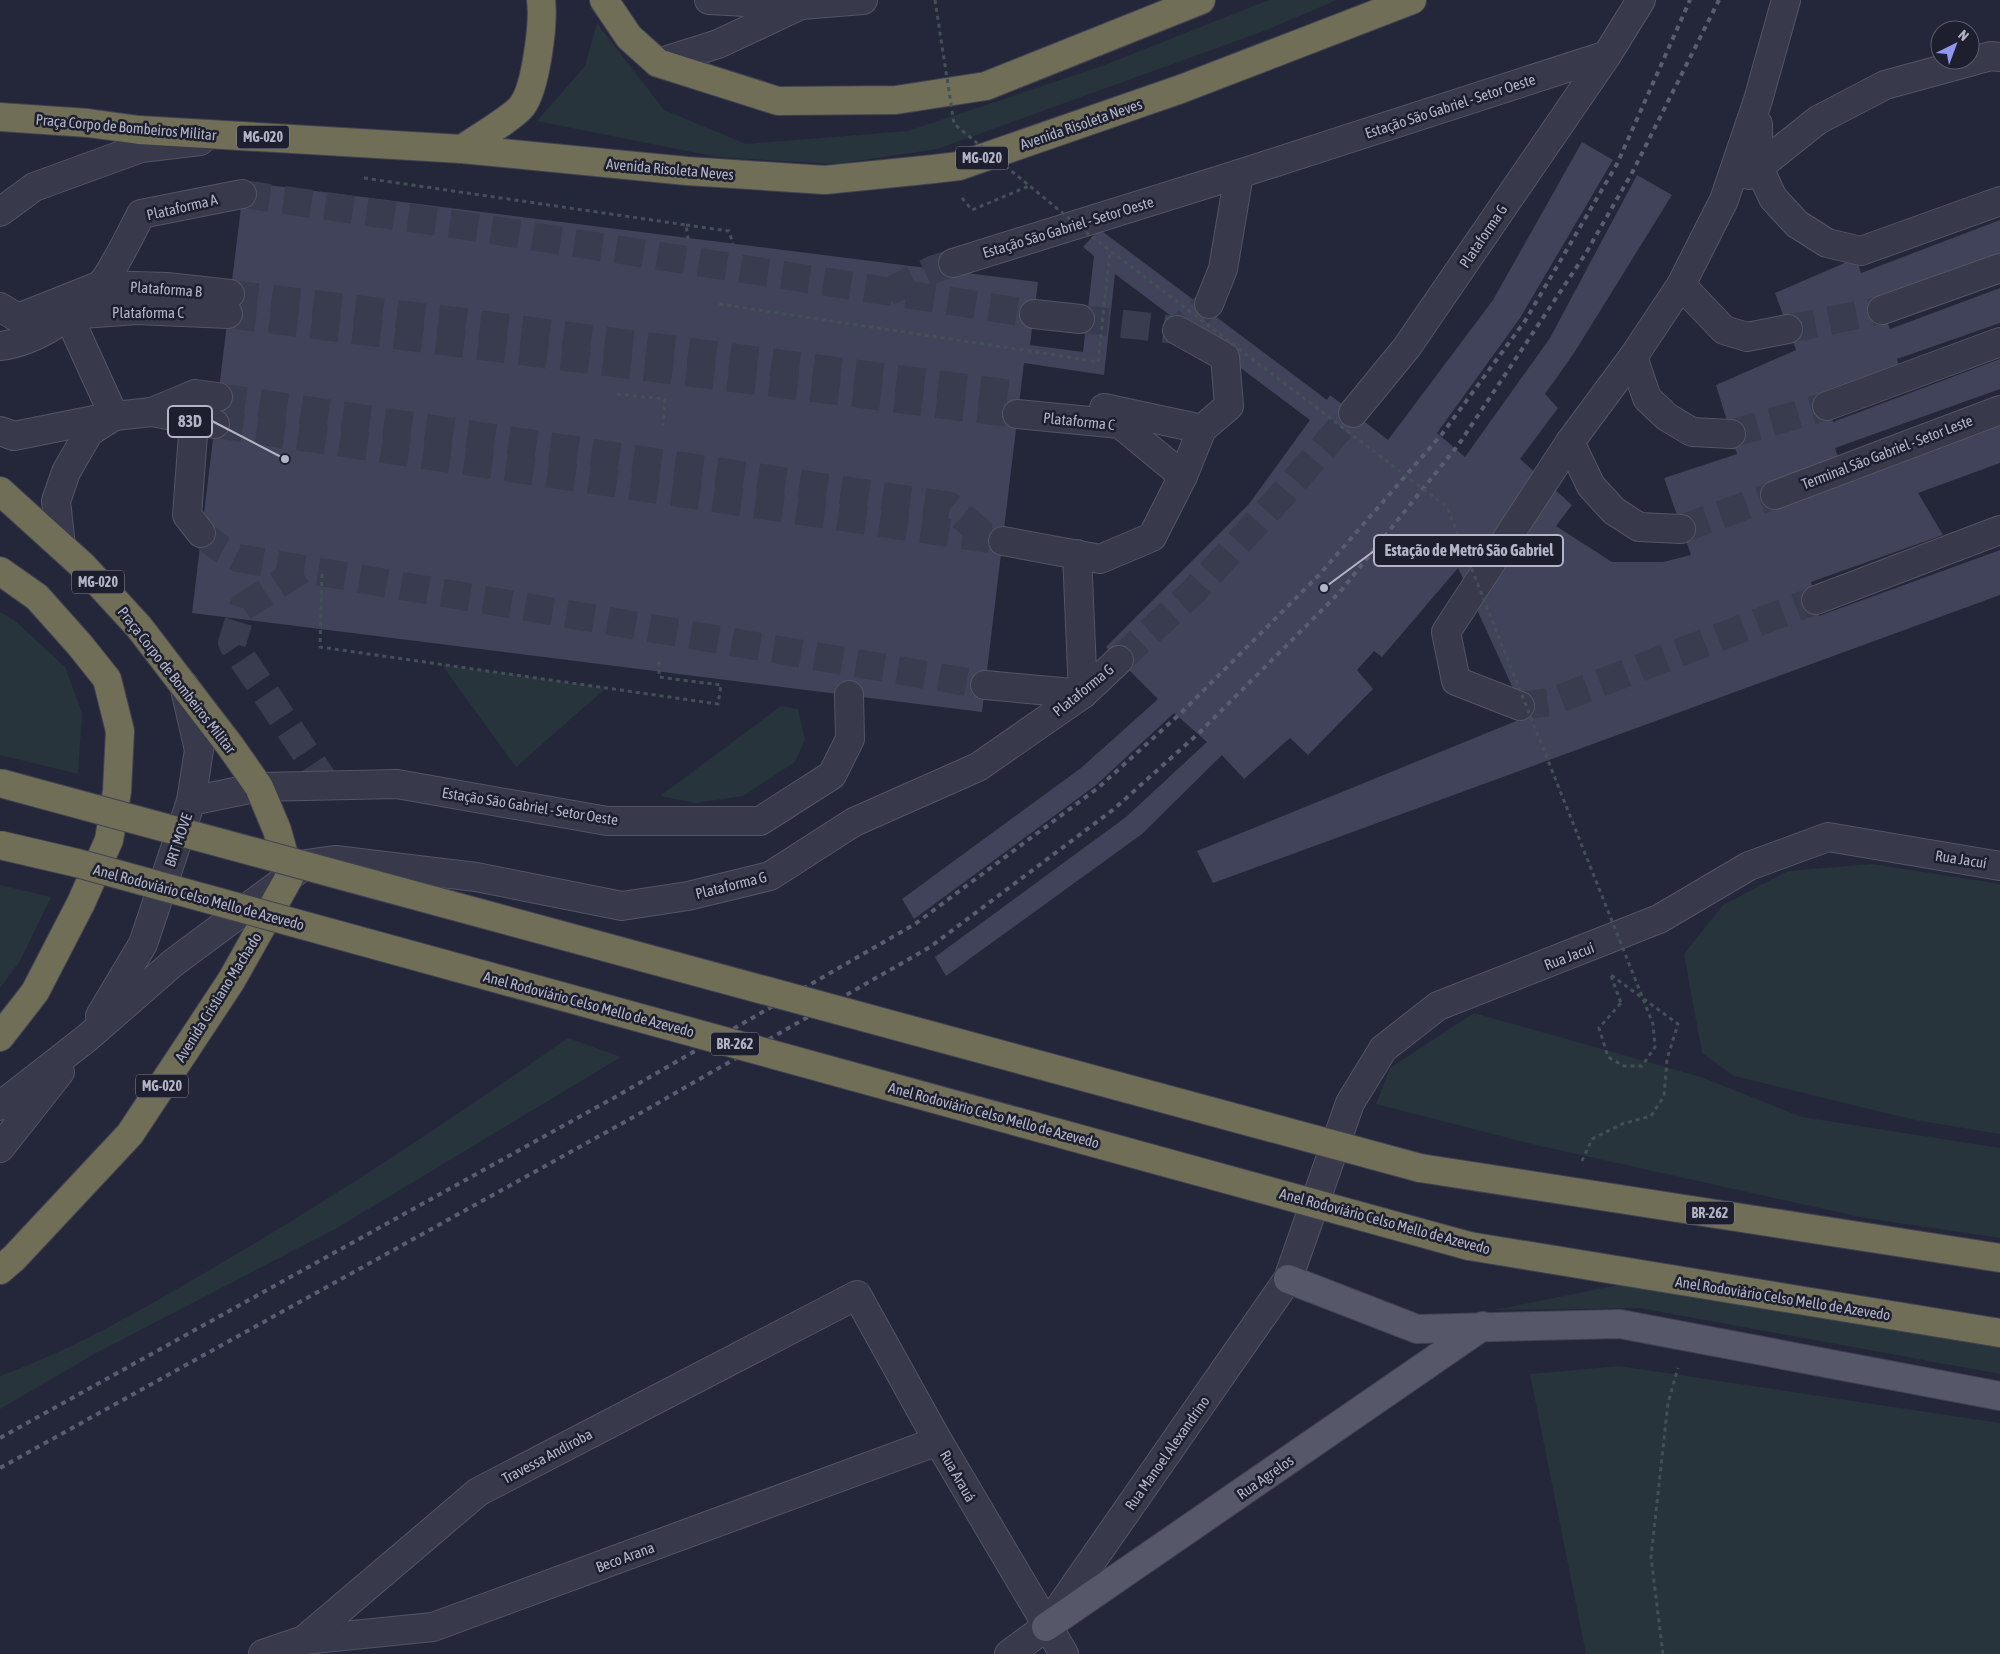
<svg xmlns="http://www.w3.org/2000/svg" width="2000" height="1654" font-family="'Asap Condensed',sans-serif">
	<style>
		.green { fill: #27343c }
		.building { fill: #41435a }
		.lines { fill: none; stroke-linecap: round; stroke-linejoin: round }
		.minor-tunnel { stroke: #393c4f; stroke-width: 28; stroke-dasharray: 28 14; stroke-linecap: butt }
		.minor-casing { stroke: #535565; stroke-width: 30 }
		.major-casing { stroke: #414353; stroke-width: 30 }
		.highway-casing { stroke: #404252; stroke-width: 30 }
		.path { stroke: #445058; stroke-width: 3; stroke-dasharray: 4 4; stroke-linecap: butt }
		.minor { stroke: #383a4b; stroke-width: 28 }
		.major { stroke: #56586a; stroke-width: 28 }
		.highway { stroke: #706e56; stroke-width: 28 }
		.rail { stroke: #5a5d71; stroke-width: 4; stroke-dasharray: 5 5; stroke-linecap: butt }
		.highway-bridge-casing { stroke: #404252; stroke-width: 30; stroke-linecap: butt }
		.path-bridge { stroke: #445058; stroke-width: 3; stroke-dasharray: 4 4; stroke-linecap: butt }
		.highway-bridge { stroke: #706e56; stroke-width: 28 }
		.labels { text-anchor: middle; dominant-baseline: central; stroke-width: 5; stroke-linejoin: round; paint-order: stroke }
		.shield { fill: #1d1f2f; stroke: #868899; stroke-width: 1 }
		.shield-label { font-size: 14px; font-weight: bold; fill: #b3b5c6 }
		.street-label { font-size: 15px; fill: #b3b5c6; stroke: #1d1f2f }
		.leader { fill: none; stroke: #b3b5c6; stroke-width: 2 }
		.callout-dot { fill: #b3b5c6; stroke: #1d1f2f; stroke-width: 2 }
		.callout { fill: #1d1f2f; stroke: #b3b5c6; stroke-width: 2 }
		.callout-label { font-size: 16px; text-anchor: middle; font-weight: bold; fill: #b3b5c6 }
	</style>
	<rect width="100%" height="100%" fill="#24273a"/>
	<g class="green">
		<path d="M1269,0H1337L1264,31L937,149L837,164L717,157L537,121L585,66L597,23L664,110L746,144L908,131L1102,66Z"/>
		<path d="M0,612L14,620L65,667L82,713L78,774L0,755Z"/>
		<path d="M442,665H444L606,688L516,767Z"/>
		<path d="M781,706L798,709L805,739L795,762L743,796L695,803L660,796Z"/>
		<path d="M1872,864L2000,884V1134L1915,1120L1734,1076L1702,1053L1684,954L1723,905L1788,871Z"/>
		<path d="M0,885L51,897L20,961L0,988Z"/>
		<path d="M1474,1013L1701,1077L1802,1117L2000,1148V1238L1865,1218L1536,1145L1376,1104L1390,1068Z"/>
		<path d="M568,1038L621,1057L337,1228L96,1353L0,1409V1376C72,1350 140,1311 206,1272C331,1200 450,1120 568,1038Z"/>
		<path d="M1623,1284L2000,1344V1374L1640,1308L1494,1310Z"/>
		<path d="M1619,1366L2000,1423V1654H1586L1530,1374Z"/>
	</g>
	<path class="building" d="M1582,142L1613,160L1520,318L1437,433L1465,457L1550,338L1637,175L1672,195L1574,353L1545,394L1558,408L1520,459L1572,505L1556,526L1612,562H1663L1691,555L1664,478L1737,454L1716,385L1796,350L1775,293L1856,258L1861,273L2000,220V256L1882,310L1890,329L2000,288V323L1897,359L1901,373L1826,402L1833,422L2000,359V389L1835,448L1840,463L1780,507L2000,425V463L1918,493L1943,535L1811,582L1819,616L2000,550V595L1213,883L1197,851L1526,717L1458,568L1382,657L1374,651L1357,670L1373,689L1308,755L1290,738L1244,779L1222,755L1142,834L946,976L935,957L1126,817L1207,742L1174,713L1096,785L914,919L902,899L1081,768L1158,699L1106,647L1249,504L1310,420L1115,274L1104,375L1024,363L982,712L192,613L244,182L1038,282L1030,345L1083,352L1094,256L1083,247L1099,229L1327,400L1330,395L1388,440L1493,300Z"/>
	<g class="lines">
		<g class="minor-tunnel">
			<path d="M242,194L466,226L1034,314"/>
			<path d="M888,292L934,269L953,263"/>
			<path d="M230,294L455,321L1020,395"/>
			<path d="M228,314L1017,414"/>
			<path d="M1080,319L1177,330L1209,304"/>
			<path d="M1788,329L1882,310"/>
			<path d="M218,397L950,506L986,537"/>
			<path d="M215,424L1003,541"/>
			<path d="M1731,434L1827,406"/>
			<path d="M1681,529L1775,495"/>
			<path d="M201,533L221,549L238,558L985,685"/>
			<path d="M301,570L243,607L232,643L327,785"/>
			<path d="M1119,660L1193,592L1284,493L1353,413"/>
			<path d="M1520,706L1551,702L1816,600"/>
		</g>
		<g class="minor-casing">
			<g id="minor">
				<path d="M709,0L801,5L863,0"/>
				<path d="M658,63L718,44L801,5"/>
				<path d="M1758,124V166L1773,198L1797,224L1827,243L1861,251L2000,201"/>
				<path d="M1749,175L1818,120L1885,85L1991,56L2000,57"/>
				<path d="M0,212L34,187L141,148L200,141"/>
				<path d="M953,263L1239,174L1607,55"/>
				<path d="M1681,285L1724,330L1747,337L1788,329"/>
				<path d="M1209,304L1223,269L1239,174"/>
				<path d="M0,307L18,318L101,285L167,287L230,294"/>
				<path d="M1882,310L2000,268"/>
				<path d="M1034,314L1080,319"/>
				<path d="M68,315L137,310L228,314"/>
				<path d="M68,315L114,416"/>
				<path d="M0,346C37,342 77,313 101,285C115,267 130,235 141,214L242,194"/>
				<path d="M1633,357L1647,398L1667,417L1692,432L1731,434"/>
				<path d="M1827,406L2000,342"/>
				<path d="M1104,408L1202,429"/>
				<path d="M152,412L195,394L218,397"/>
				<path d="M1353,413L1407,347L1607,55L1641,0"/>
				<path d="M1017,414L1120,424L1183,476"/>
				<path d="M194,421L187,515L201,533"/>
				<path d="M0,431L14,436L114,416L152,412L215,424"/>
				<path d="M1570,442L1591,486L1614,511L1639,527L1681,529"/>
				<path d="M1775,495L2000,410"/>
				<path d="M1003,541L1100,559L1152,537L1183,476L1202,429L1229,406L1225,357L1177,330"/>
				<path d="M61,546L56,501L66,472L89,432L111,418"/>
				<path d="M1077,554L1083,694"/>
				<path d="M1816,600L2000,530"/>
				<path d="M985,685L1083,694"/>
				<path d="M1520,706L1456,681L1446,632L1570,442L1633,357L1681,285L1724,200L1758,100L1786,0"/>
				<path d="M191,801L259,787L397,784L607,821H760L832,775L850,739L849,695"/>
				<path d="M100,1016L143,944L191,801L199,750L184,685"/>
				<path d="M0,1106L87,1038L173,963L306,864L335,860L476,877L622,906L688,896L770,876L854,822L978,767L1083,694L1119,660"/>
				<path d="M0,1148L60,1072"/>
				<path d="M304,1640L433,1627L938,1441"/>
				<path d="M263,1654L304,1640L478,1492L857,1295L938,1441L1064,1654"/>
				<path d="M1009,1654L1046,1627L1288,1279L1350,1103L1383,1049L1438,1006L1659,919L1749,866L1828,837L2000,866"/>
			</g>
		</g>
		<g class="major-casing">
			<g id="major">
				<path d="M1288,1279L1417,1329L1620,1324L2000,1396"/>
				<path d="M1046,1627L1483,1326"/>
			</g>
		</g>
		<g class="highway-casing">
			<g id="highway">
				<path d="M604,0L629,37L658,63L778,101L896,100L986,86L1201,0"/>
				<path d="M0,117L88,123L139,130L462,149L687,171L825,180L934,169L959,166L1181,89L1412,0"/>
				<path d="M462,149C475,140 515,116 522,106C536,88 544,22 541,0"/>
				<path d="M0,491L83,566L139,627L231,747L259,787L277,830L290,876L231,981L130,1134L14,1258L0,1270"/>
				<path d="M0,571L37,597L79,644L107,679L120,731L117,791L109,840L81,903L35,992L0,1037"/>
				<path d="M1420,1168L2000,1258"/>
				<path d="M1469,1246L2000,1333"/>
			</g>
		</g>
		<g class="path">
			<path d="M364,178L686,225L688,238"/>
			<path d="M962,198L972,210L1029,186"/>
			<path d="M686,225L729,231L733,244"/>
			<path d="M719,304L1043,353"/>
			<path d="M617,394L665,399L663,425"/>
			<path d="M322,574L320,647L718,704L721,685L659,677V660"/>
			<path d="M1611,976L1621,1003"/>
			<path d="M1582,1161L1592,1139L1622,1124L1651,1116L1664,1096L1667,1059L1678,1024L1611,975"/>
			<path d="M1663,1654L1651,1557L1668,1403L1678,1368"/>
		</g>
		<use href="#minor" class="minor"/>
		<use href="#major" class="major"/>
		<use href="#highway" class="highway"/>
		<g class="rail">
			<path d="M0,1438L617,1096L915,924L1098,788L1182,712L1319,575L1442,434L1525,321L1617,164L1690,0"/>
			<path d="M0,1468L630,1119L930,947L1114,809L1200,732L1339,593L1459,444L1586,253L1633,171L1719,0"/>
		</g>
		<g class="highway-bridge-casing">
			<g id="highway-bridge">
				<path d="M0,783L1420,1168"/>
				<path d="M0,845L77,863L1469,1246"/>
			</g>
		</g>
		<g class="path-bridge">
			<path d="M935,0L954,124L1092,237L1447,507L1653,1024L1655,1047L1642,1066H1624L1608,1057L1599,1028L1621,1003"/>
			<path d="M1043,353L1098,362L1110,252"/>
		</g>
		<use href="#highway-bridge" class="highway-bridge"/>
	</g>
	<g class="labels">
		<g class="shield">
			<rect x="237" y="125.5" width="52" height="23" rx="4"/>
			<rect x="956" y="146.5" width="52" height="23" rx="4"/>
			<rect x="72" y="570.5" width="52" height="23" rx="4"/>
			<rect x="711" y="1032.5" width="48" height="23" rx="4"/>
			<rect x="136" y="1074.5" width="52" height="23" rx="4"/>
			<rect x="1686" y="1201.5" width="48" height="23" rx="4"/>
		</g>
		<g class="shield-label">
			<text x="263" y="137">MG-020</text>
			<text x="982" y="158">MG-020</text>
			<text x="98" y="582">MG-020</text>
			<text x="735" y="1044">BR-262</text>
			<text x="162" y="1086">MG-020</text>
			<text x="1710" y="1213">BR-262</text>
		</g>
		<g class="street-label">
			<text transform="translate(1450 106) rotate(-18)">Estação São Gabriel - Setor Oeste</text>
			<text transform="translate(1081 124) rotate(-19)">Avenida Risoleta Neves</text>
			<text transform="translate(126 127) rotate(5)">Praça Corpo de Bombeiros Militar</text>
			<text transform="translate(670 169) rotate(5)">Avenida Risoleta Neves</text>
			<text transform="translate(182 207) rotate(-13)">Plataforma A</text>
			<text transform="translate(1068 227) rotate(-17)">Estação São Gabriel - Setor Oeste</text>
			<text transform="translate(1483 236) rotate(-56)">Plataforma G</text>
			<text transform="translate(166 289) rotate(4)">Plataforma B</text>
			<text x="148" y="312">Plataforma C</text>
			<text transform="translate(1079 421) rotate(6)">Plataforma C</text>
			<text transform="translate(1887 452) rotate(-21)">Terminal São Gabriel - Setor Leste</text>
			<text transform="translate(177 680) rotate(52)">Praça Corpo de Bombeiros Militar</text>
			<text transform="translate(1083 690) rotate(-39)">Plataforma G</text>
			<text transform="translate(530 806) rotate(9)">Estação São Gabriel - Setor Oeste</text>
			<text transform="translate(178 840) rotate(-71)">BRT MOVE</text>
			<text transform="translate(1961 859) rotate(9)">Rua Jacuí</text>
			<text transform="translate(731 885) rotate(-14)">Plataforma G</text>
			<text transform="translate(199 897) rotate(15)">Anel Rodoviário Celso Mello de Azevedo</text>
			<text transform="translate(1569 956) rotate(-21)">Rua Jacuí</text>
			<text transform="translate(218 997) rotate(-58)">Avenida Cristiano Machado</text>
			<text transform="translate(589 1004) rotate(15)">Anel Rodoviário Celso Mello de Azevedo</text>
			<text transform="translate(994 1115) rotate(15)">Anel Rodoviário Celso Mello de Azevedo</text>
			<text transform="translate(1385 1221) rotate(15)">Anel Rodoviário Celso Mello de Azevedo</text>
			<text transform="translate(1783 1298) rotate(9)">Anel Rodoviário Celso Mello de Azevedo</text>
			<text transform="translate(1167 1453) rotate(-55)">Rua Manoel Alexandrino</text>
			<text transform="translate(547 1456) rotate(-28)">Travessa Andiroba</text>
			<text transform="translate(958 1476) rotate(60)">Rua Arauá</text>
			<text transform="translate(1265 1477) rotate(-35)">Rua Agrelos</text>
			<text transform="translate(625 1557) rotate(-20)">Beco Arana</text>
		</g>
	</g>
	<path class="leader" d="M285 459L212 421M1324 588L1374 551"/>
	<g class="callout-dot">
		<circle cx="285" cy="459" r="5"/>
		<circle cx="1324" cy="588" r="5"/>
	</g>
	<g class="callout">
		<rect x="168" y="406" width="44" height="31" rx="5"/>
		<rect x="1374" y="535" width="189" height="31" rx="5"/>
	</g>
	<g class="callout-label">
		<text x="190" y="427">83D</text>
		<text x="1469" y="556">Estação de Metrô São Gabriel</text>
	</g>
	<g transform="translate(1955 45) rotate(42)"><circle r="24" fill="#1d1f2f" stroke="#595b6b"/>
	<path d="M0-4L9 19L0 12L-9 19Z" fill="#8e97f0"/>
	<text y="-8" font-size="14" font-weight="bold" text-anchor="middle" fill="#b3b5c6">N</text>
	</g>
</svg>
